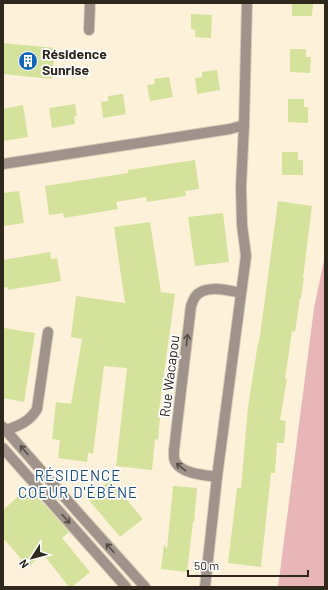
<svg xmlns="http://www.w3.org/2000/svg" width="328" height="590" font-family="Barlow,sans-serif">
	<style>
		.green { fill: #e9b6b8 }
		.building { fill: #d4e29b }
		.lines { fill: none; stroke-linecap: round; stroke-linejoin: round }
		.minor-casing { stroke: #d9cdb8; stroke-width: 12 }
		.minor { stroke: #a0938c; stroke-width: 10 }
		.oneway { stroke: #564d44 }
		.labels { text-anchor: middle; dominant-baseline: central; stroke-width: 3.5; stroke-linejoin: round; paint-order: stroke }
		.poi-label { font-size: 14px; font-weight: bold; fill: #2e281d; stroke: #fff; text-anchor: start }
		.street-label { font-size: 14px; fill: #2e281d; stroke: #fff }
		.neighbourhood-label { font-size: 15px; letter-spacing: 1px; fill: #1a4b7e; stroke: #fff }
	</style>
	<rect width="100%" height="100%" fill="#fef1da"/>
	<path class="green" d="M325,255V587H278L314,308Z"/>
	<g class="building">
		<path d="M292,3H313L312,16H292Z"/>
		<path d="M191,14L212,15L211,38L195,37V30L191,29Z"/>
		<path d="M3,43L55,48L52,79L3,74Z"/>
		<path d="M290,49H306V57H311L310,73L290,72Z"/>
		<path d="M217,70L220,90L197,94L195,78L202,77V72Z"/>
		<path d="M169,77L173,97L150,101L147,85L155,84L154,79Z"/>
		<path d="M123,94L126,114L103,118L101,102L108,101V96Z"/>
		<path d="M288,99H304V107H308V123L288,122Z"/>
		<path d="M75,104L77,116H74L75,124L52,128L49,108Z"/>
		<path d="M23,105L28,137L3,141V109Z"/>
		<path d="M282,152H298V160H303V175H282Z"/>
		<path d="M195,160L199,189L185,191L186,196L147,202L146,197L116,202L118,209L64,218L63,213L49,215L45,186L128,173V170Z"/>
		<path d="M19,191L24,223L3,226V193Z"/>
		<path d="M278,201L312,206L303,278H304L301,298H300L295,332L292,331L285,379H287L280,420L286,421L284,443H277L275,473H271L261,567L228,563L237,488H241L248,407L258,343H259Z"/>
		<path d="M223,213L229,262L195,266L188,217Z"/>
		<path d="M150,222L161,292L175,294L158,418H160L158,440L155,439L152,470L116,466L127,368L104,366L93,454L88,453L87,462L58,458L60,440L52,439L56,402L71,404L82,339L71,337L76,296L125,303L114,227Z"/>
		<path d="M50,252L51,259L57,258L61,281L8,290V287L3,288V260Z"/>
		<path d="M4,328L35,333L24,402L3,398V337Z"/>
		<path d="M110,480L143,519L120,537L88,499Z"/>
		<path d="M173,486L197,488L194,522H193L187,572L161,569L164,544L167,549Z"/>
		<path d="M29,487L69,532L62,538L90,572L72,587H69L43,554L28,567L3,538V510Z"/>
	</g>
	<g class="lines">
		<g class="minor-casing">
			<g id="minor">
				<path d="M89,30L90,3"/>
				<path d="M3,164L230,129L244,125"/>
				<path d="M3,427L82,517L145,587"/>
				<path d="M6,430C19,426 30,421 37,409L48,332"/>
				<path d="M3,448L126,587"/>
				<path d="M217,477C205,475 183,474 176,463C173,459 174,454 174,450L191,306C192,304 193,300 195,297C204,284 228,290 241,293"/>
				<path d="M205,587L217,477L246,256L242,225L241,187L244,125L247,3"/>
			</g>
		</g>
		<use href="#minor" class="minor"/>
	</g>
	<defs><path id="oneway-shaft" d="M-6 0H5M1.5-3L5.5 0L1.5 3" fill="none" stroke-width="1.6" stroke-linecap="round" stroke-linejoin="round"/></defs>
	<g class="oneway">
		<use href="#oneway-shaft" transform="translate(187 340) rotate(-83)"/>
		<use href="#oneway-shaft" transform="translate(24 450) rotate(-131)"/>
		<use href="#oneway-shaft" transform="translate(181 467) rotate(-141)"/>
		<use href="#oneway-shaft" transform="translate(66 519) rotate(48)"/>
		<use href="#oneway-shaft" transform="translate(110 548) rotate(-132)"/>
	</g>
	<defs>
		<g id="building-disc" transform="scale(1)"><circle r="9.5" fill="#1668b7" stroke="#fff"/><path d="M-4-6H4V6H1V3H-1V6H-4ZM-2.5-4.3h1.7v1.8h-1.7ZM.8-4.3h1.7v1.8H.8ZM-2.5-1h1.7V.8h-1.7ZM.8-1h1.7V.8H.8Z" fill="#fff"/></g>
	</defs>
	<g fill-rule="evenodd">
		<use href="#building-disc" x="28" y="61"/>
	</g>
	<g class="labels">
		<g class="poi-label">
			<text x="42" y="53">Résidence<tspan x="42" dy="16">Sunrise</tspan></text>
		</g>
		<g class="street-label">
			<text transform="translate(169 376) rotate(-83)">Rue Wacapou</text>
		</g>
		<g class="neighbourhood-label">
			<text x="78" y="475">RÉSIDENCE<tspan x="78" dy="17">COEUR D'ÉBÈNE</tspan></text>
		</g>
	</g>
	<rect width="328" height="590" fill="none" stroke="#2e281d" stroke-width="8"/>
	<g transform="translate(32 558) rotate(234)" stroke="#ffffff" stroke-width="3" paint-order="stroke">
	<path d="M0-3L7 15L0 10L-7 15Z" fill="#2e281d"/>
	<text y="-6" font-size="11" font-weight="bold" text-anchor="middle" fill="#2e281d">N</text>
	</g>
	<path d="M188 570v6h120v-6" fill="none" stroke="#2e281d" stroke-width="2"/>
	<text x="194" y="570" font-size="12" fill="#2e281d" stroke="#ffffff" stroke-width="3" paint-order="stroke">50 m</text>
</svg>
